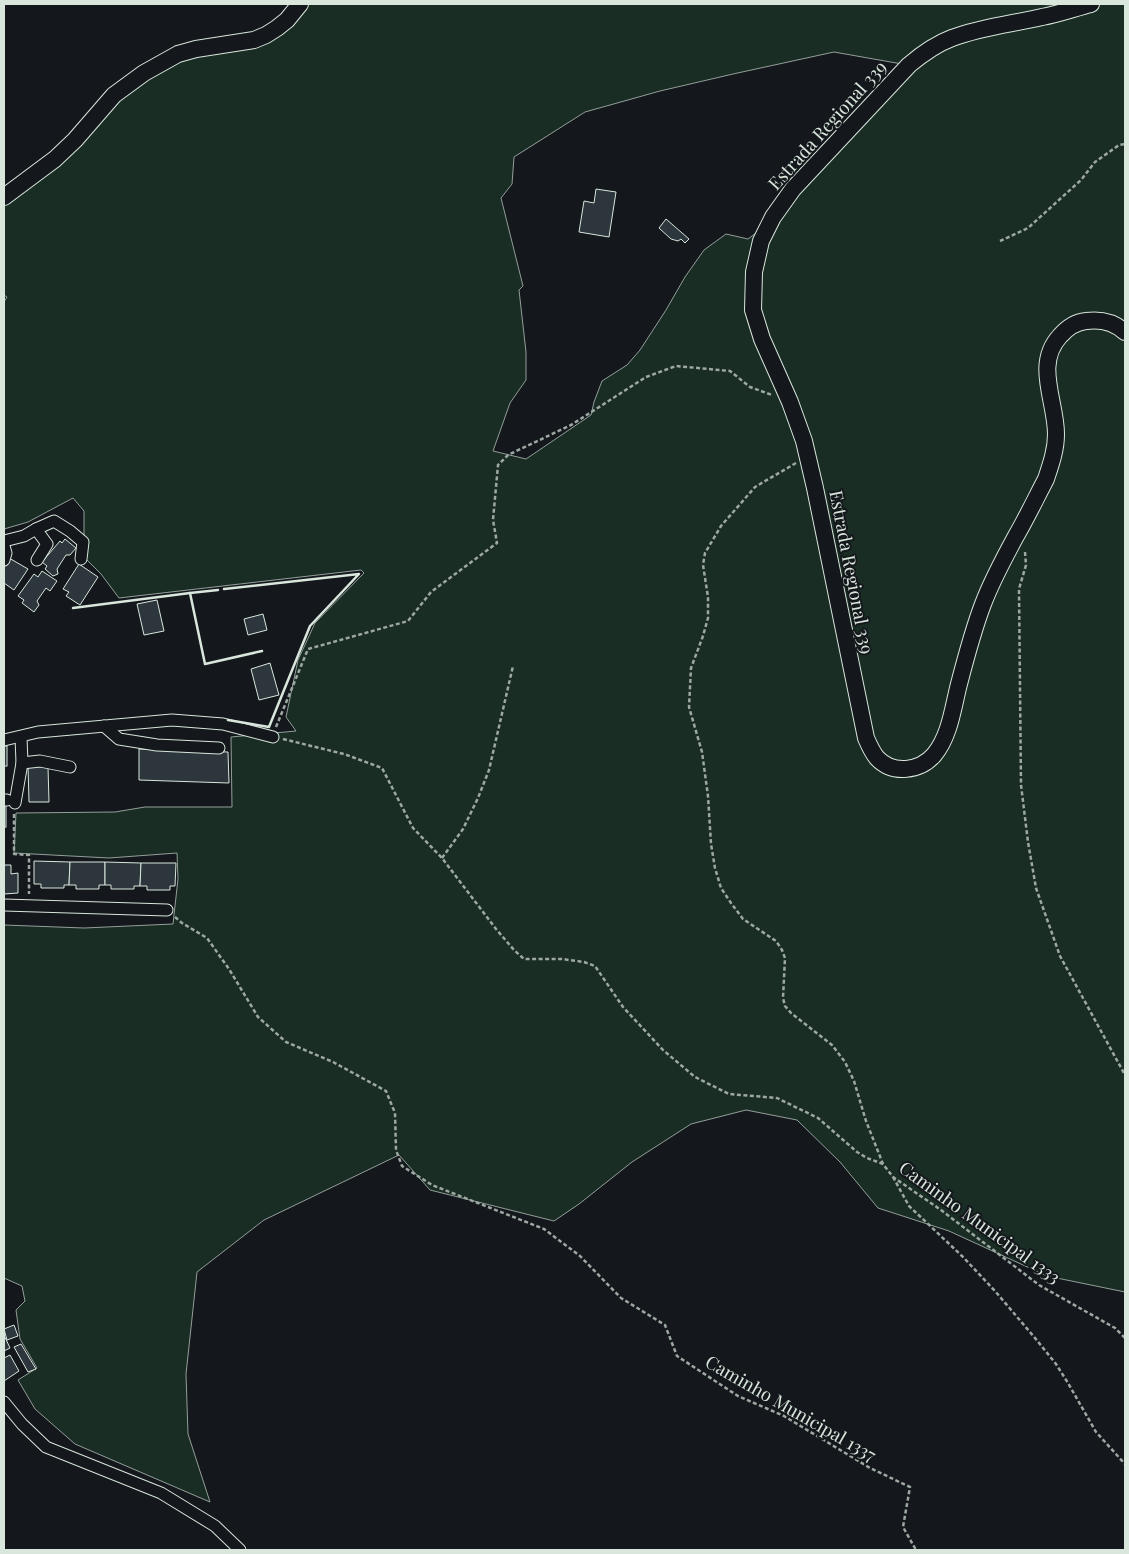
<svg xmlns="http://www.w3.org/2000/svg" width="1129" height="1554" font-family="'Playfair Display',serif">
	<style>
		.green { fill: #1a2d24; stroke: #939e99; fill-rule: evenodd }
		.building { fill: #2c363c; stroke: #d8e6dc }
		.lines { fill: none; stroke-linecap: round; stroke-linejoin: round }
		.street-casing { stroke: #d8e6dc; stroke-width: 13 }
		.secondary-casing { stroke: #d8e6dc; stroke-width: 18 }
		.path { stroke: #9da8a2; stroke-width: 2.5; stroke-dasharray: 4 2.5; stroke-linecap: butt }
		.street { stroke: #14181c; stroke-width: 11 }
		.secondary { stroke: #14181c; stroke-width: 16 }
		.wall { stroke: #d8e6dc; stroke-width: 2.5 }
		.labels { text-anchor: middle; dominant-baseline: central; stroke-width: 4; stroke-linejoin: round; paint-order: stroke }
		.street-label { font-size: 18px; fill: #d8e6dc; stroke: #14181c }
	</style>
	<rect width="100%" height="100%" fill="#14181c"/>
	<path class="green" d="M298,4H1029L1085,6L1091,4H1125V1292L1047,1276L949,1231L878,1208L840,1162L797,1120L746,1110L691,1124L632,1162L579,1204L554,1221L430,1190L399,1155L264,1220L197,1272L186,1374L188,1434L210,1502L75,1444L35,1409L18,1380L37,1368L20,1339L16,1310L25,1301L22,1286L4,1278V925L84,928L173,924L178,879L177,853L109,858L14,853L16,813L115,812L145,807H232L231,737L296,731L286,717L298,660L315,623L364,573L361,570L119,598L101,574L84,557V511L73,498L28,522L4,529V302L7,297L4,295V193L164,61L254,39ZM834,52L902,64L760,230L748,239L726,234L704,250L685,277L666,310L640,350L627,365L602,381L594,402L591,415L526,459L493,451L510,403L526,380V352L519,290L523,286L501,198L512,184L514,157L585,112L660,91L733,74Z"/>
	<g class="building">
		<path d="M596,189L616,192L609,237L579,232L584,201L594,203Z"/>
		<path d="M666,219L689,239L685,243L681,239L678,241L671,239L659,228Z"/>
		<path d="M65,539L76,548L70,555H66L57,569L58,574L53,576L45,569L47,566L42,562L60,541L62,543Z"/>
		<path d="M9,558L28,569L14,590L4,583V567Z"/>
		<path d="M79,564L98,577L80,605L66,596L69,592L63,589Z"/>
		<path d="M42,571L57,581L50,591L46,588L37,601L39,605L34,612L22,603L24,600L18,596L34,574L38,577Z"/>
		<path d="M157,600L164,631L144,635L137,604Z"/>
		<path d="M263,614L267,630L248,635L244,619Z"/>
		<path d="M270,663L279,695L259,700L251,669Z"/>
		<rect x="4" y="746" width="3" height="20"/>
		<path d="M139,749L228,752L229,783L139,780Z"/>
		<path d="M28,766L48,767L49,802H29Z"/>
		<rect x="4" y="804" width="2" height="23"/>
		<path d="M34,861L70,862L69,885H64V888H41V884H34Z"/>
		<path d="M70,862H105V885H99V889H76V885H69Z"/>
		<path d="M105,862L141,863L140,886H134V889H111V885H105Z"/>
		<path d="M141,863H176L175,886H170V890H147V886H140Z"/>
		<path d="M4,865H11V874L18,873V893L4,894Z"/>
		<path d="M14,1325L18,1336L7,1340L4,1329Z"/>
		<path d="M4,1335L10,1348L4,1351Z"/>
		<path d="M21,1344L36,1369L28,1372L14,1347Z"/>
		<path d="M10,1355L19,1371L4,1381V1358Z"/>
	</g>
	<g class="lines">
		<g class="street-casing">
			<g id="street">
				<path d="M36,529L47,544L37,560"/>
				<path d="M4,541L24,536L36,529L54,521L70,531L83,542L81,559"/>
				<path d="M4,546L6,553L4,560"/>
				<path d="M104,726L119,739L157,745L219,748"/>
				<path d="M4,740L38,732L172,720L223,724L273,737"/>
				<path d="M22,763L40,761L70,767"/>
				<path d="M4,800H7"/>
				<path d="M15,803L22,763L21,737"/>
				<path d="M4,905L167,910"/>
				<path d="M4,1402L22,1424L46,1447L161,1493L215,1526L240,1550"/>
			</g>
		</g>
		<g class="secondary-casing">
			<g id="secondary">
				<path d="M1091,4C1075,8 1059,14 1042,17C1012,24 981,27 952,38C936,44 922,54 909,65L793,189L773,217L761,241L754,272L753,310L762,339L790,402L804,441L815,488L866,738C869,745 872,752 877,758C893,775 920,771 934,755C950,736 953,707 959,684C966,657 973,630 983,604C992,580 1004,558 1016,536C1027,517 1036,498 1046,479C1051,464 1056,450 1056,434C1056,401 1034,364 1060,336C1067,328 1076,322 1086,321C1101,319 1114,322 1125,332"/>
				<path d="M4,197L55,159L75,140L114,95L144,73L178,54L196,49L254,40L266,35L277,28L287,20L300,4"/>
			</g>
		</g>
		<g class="path">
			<path d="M1000,241L1028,228L1081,180L1095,162L1119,145L1125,144"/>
			<path d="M796,463L755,487L721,526L705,553L703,565L708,597V618L703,636L691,668L689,707L702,752L708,796L711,844L715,868L721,888L731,903L743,919L776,941L782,950L785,958L783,998L785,1006L791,1013L832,1045L845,1062L854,1081L866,1121L883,1164L893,1177L941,1210L1039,1285L1115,1328L1125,1338"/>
			<path d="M1025,552L1026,565L1019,589L1021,785L1028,842L1036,888L1060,956L1125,1075"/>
			<path d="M276,727L308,649L408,621L431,592L497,543L493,520L498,465L508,455L571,425L646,377L676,366L730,371L750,387L772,395"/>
			<path d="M283,739L344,754L382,768L413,828L442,858L496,929L514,950L524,959H562L584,962L595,966L623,1007L663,1050L695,1077L729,1094L777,1098L818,1118L857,1152L867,1158L883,1164"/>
			<path d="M14,814V854L29,855V894"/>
			<path d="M442,858L463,829L478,798L489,770L513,666"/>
			<path d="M175,917L182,923L207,938L229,969L258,1017L286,1042L333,1062L386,1091L395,1113L396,1150L402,1166L432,1185L544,1229L580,1256L621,1298L665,1325L677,1356L738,1396L784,1416L870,1468L910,1487L903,1527L916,1550"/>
			<path d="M893,1177L909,1206L963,1257L995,1291L1035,1338L1056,1364L1068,1383L1096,1432L1125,1464"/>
		</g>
		<use href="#street" class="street"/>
		<use href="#secondary" class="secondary"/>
		<g class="wall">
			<path d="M224,589L359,574L310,626L269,727L228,720"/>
			<path d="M218,590L190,593L205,664L262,651"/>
			<path d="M73,608L190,593"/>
		</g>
	</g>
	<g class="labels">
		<g class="street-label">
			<text transform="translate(827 125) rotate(-48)">Estrada Regional 339</text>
			<text transform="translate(852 572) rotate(79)">Estrada Regional 339</text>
			<text transform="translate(980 1222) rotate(36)">Caminho Municipal 1333</text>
			<text transform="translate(791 1408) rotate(30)">Caminho Municipal 1337</text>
		</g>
	</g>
	<rect width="1129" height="1554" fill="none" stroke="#d8e6dc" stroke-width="10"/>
</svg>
